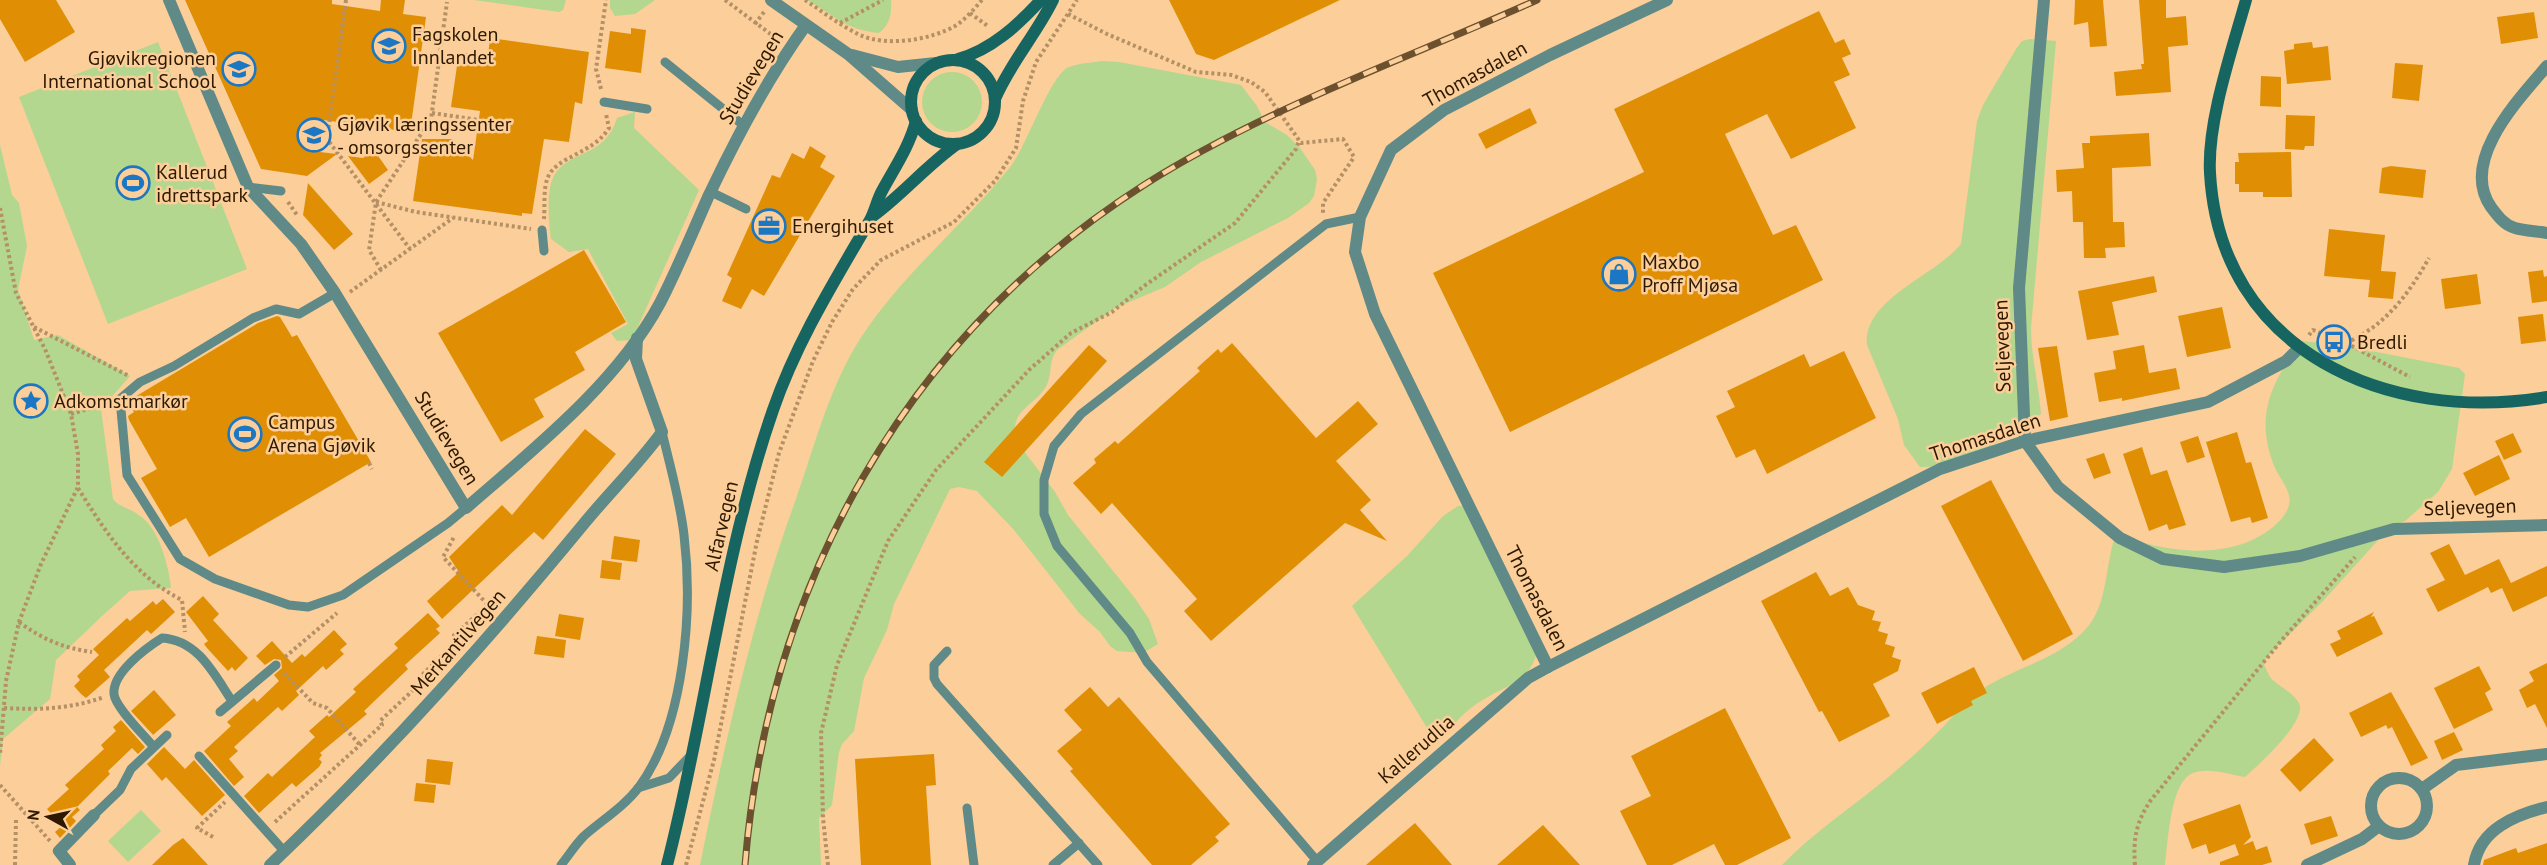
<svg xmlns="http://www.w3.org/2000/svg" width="2547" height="865" font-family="'PT Sans',sans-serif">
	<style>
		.green { fill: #b3d78e }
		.building { fill: #e08f05 }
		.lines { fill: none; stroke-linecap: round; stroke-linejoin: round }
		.path { stroke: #b59065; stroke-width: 4; stroke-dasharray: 3 3; stroke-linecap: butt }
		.service { stroke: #5f8a87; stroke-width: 9 }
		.minor { stroke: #5f8a87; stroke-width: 12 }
		.secondary { stroke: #176561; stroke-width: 12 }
		.rail-casing { stroke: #6d512f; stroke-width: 7 }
		.rail { stroke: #fbce9a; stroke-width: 4.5; stroke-dasharray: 14; stroke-linecap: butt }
		.labels { text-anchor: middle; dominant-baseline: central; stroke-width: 5; stroke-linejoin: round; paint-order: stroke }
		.poi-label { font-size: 20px; fill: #2e1900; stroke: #fbce9a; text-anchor: start }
		.street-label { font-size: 20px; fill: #2e1900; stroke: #fbce9a }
	</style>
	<rect width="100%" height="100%" fill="#fbce9a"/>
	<g class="green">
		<path d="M474,0H566L563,10L559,12Z"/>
		<path d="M610,0H655L635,14L615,16L610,8Z"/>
		<path d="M807,0H891C892,13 890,25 879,33C843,29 836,16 807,0Z"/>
		<path d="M2030,39L2056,41L2031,328C2031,357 2039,385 2041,414C2006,437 1963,468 1920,467L1904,445L1898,419L1867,345C1863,299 1935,276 1961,244L1977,121L1983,105L2016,49L2022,41Z"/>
		<path d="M158,42L247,269L108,324L19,97Z"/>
		<path d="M1101,61L1119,62L1241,85L1257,106L1265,122L1287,135L1300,148L1315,170L1317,179L1314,196L1309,203L1288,218L1201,262L1165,287L1115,308L1057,350C1049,360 1052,370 1048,382C1039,406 1006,408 1017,442L1055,492L1068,515L1134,597L1149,619L1158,644L1143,653L1117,651L1110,646L1100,632L1080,614L1014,530L977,491L959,487L950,489L894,604L887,630L864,678L854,731L842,744L839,752L832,805L819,818L821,865H700C725,742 753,616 796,499C815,445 829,388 860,339C902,274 963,226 1011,166C1026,147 1051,73 1069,67C1079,63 1091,63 1101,61Z"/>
		<circle cx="952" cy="102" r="30"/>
		<path d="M635,112L634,128L699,190L632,340L617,341L611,333L628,324L588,249L569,252L551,239C549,224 546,192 553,178C568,148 604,160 617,118Z"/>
		<path d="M0,145L12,195L19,203L27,246L18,290L34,340L58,335L130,376L101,409L113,499C119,507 132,509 140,516C159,528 169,567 171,588L130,591L102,616L56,660L50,699L3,739L0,766Z"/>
		<path d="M2302,341L2346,346L2459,368L2465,374L2452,469L2438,492L2405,521L2389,528L2323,601L2267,657L2264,665C2267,670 2269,678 2274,681C2282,688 2293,693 2299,703C2308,721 2258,765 2245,777C2229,774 2208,767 2193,773C2170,781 2168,844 2165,865H1782C1815,831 1855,805 1891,775C1906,762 1921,749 1935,735C1948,723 1959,707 1973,696C2010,666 2063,662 2092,621C2108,596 2106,561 2116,533C2162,553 2231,562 2273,527C2280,521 2287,514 2289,505C2293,491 2277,476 2273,463C2255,414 2272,381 2302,341Z"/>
		<path d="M1458,506H1467L1538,649C1529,685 1508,683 1481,701C1463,712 1450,728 1437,744L1352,606L1407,556L1443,516Z"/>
		<path d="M141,810L161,831L128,862L108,841Z"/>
	</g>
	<g class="building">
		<path d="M0,0H56L75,32L25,62L0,19Z"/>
		<path d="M185,0H332V4L380,11L381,0H405L403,14L426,17L410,132L316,119L311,151L337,154L307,176L261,169Z"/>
		<path d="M1169,0H1340L1214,60L1196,54Z"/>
		<path d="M2075,0H2103L2107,46L2090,47L2088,22L2074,25Z"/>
		<path d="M2139,0H2166V18L2186,16L2188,45L2168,47L2171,92L2116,96L2114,72L2142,69L2141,64H2144Z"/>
		<path d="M1819,11L1835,43L1844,39L1851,54L1842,58L1850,75L1834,82L1856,128L1791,159L1767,114L1725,134L1773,235L1796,225L1823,280L1510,432L1433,273L1644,172L1614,109Z"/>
		<path d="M2534,12L2538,38L2501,44L2497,17Z"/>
		<path d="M631,28L646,30L641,73L605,68L610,31L631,34Z"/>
		<path d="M490,38L589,52L582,104L575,102L569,142L544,139L532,214L522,213V216L413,201L422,139H452L473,160L480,111L451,107L459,52L488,56Z"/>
		<path d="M2312,42L2313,48L2328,46L2331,80L2287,84L2284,51L2294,49V44Z"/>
		<path d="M2395,63L2423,65L2419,101L2392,98Z"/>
		<path d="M2261,76L2281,77V107L2260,106Z"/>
		<path d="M1530,108L1537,123L1486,149L1478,134Z"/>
		<path d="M2286,115L2315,116L2314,146H2305L2304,150L2285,149Z"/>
		<path d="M2149,133L2151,166L2112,168L2113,222H2124L2125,247L2105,248L2106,258H2084L2083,222H2073L2072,191L2057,192L2056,170L2084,168L2082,143H2090V136Z"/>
		<path d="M810,146L826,156L820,167L835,176L764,296L752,289L741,309L722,301L732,278L727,275L772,175L780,178L792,153L804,159Z"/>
		<path d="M374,150L388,170L369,184L348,156L363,158Z"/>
		<path d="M2291,152L2292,197H2263V192H2239V184H2235V162H2239L2238,153Z"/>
		<path d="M2391,166L2426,170L2423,198L2379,193L2382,168Z"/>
		<path d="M308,183L353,234L334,250L303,215Z"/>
		<path d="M2329,229L2385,235L2381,271L2396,272L2393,299L2368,297L2370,280L2324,276Z"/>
		<path d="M584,250L626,322L575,352L585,370L534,399L544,417L501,442L438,333Z"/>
		<path d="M2543,270L2544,277L2547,276V301L2532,303L2528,272Z"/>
		<path d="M2477,274L2481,304L2445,309L2441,279Z"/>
		<path d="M2154,276L2157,292L2112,302L2119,335L2087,340L2078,291Z"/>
		<path d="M2222,307L2231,348L2187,357L2178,316Z"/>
		<path d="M2543,314L2546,341L2521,344L2518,317Z"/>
		<path d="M277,316L280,317L292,337L297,335L371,462L209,557L186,518L170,527L141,478L157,469L129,420L128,416L134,412L128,401L258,323Z"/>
		<path d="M1232,343L1316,438L1358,401L1378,424L1336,461L1371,500L1360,510L1387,541L1345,523L1211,641L1184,611L1197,599L1112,503L1101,514L1073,483L1096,463L1094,459L1115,441L1118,444L1200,371L1197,368L1218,349L1221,353Z"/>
		<path d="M1089,345L1107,361L1002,477L984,462Z"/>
		<path d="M2144,345L2149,373L2176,368L2180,389L2122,401V398L2099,402L2094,373L2116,369L2113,351Z"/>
		<path d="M2057,346L2068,417L2050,421L2038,348Z"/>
		<path d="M1844,351L1876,418L1767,474L1755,449L1736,458L1716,416L1735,407L1727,391L1804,354L1810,367Z"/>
		<path d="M585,429L616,454L543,540L534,532L442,619L427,601L459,572L449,557L502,505L512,515Z"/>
		<path d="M2237,432L2246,463L2251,462L2268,518L2252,523L2250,517L2231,522L2206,442Z"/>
		<path d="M2513,433L2522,452L2504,460L2495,441Z"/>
		<path d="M2198,436L2205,457L2187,463L2180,442Z"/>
		<path d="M2142,447L2151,475L2167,470L2186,525L2169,530L2167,524L2149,531L2123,454Z"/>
		<path d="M2104,453L2111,473L2094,479L2086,459Z"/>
		<path d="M2499,455L2510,479L2475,496L2463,473Z"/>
		<path d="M1991,480L2073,634L2023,661L1941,506Z"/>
		<path d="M614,536L640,540L637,562L611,559Z"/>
		<path d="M2449,544L2465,575L2499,559L2511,583L2547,566V596L2513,612L2502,588L2491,593L2488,587L2438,612L2426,589L2445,580L2430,553Z"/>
		<path d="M602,560L622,563L620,580L600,578Z"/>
		<path d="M1816,572L1830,596L1848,587L1858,605L1875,611L1872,620L1881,622L1878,631L1888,634L1885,644L1895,647L1892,657L1901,660L1898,671L1873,684L1890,716L1839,742L1822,711L1819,712L1761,601Z"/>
		<path d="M203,596L219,614L213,620L248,658L235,671L232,667L228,671L207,648L204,644L208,641L186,612Z"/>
		<path d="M163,599L175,612L151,634L147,630L104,670L110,677L86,698L81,694L74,686L80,680L77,676L99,655L93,649L127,618L130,621L153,601L156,605Z"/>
		<path d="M2374,612L2371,617L2374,616L2383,634L2337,657L2330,644L2341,639L2337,631Z"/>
		<path d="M428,613L440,626L436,629L440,633L405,665L408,669L364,711L367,714L320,753L322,755L319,759L322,762L319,767L296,787L292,783L259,813L244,796L268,773L272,777L315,737L309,731L327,715L329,717L356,692L353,689L398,648L394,644Z"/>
		<path d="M559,614L584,618L580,640L555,636Z"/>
		<path d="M334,630L347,644L340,650L344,654L326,670L323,666L296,691L299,695L282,711L278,707L234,747L238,751L229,759L244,777L234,786L204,751L231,726L227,722L254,698L257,702L279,681L274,675L282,668L281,660L274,659L265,665L256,656L272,641L292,663L302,654L305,657Z"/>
		<path d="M537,636L566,640L564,658L534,654Z"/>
		<path d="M2547,663V728L2535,704L2527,708L2519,690L2534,681L2529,672Z"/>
		<path d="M2479,666L2491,689L2485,693L2493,710L2454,729L2434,688Z"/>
		<path d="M1974,667L1987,693L1971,701L1973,705L1937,724L1921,693Z"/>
		<path d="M1090,687L1108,707L1119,697L1230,824L1215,837L1219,841L1191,865H1152L1070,771L1073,769L1057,751L1082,730L1064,710Z"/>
		<path d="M154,690L176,715L153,735L155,737L131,711Z"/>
		<path d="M2391,692L2428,758L2411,766L2392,727L2388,729L2386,725L2361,737L2349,713Z"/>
		<path d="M1725,708L1791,838L1737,865H1725L1714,844L1672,865H1647L1620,811L1651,796L1631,756Z"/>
		<path d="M121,720L145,747L138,754L132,748L108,771L110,774L77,807L80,810L72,817L76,821L60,838L55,832L64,824L62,826L47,809L69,789L65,785L104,749L101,745L116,731L113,727Z"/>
		<path d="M2454,732L2463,750L2442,760L2434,741Z"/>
		<path d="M2314,738L2334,760L2300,792L2280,770Z"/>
		<path d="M164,747L185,769L194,760L225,795L202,816L166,777L162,781L147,764Z"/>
		<path d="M934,754L936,785L926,786L931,865H861L855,759Z"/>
		<path d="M427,759L453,762L450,785L425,782Z"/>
		<path d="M416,783L436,785L434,803L414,801Z"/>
		<path d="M2240,804L2251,837L2243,845L2253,841L2256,850L2267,846L2272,862L2262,865H2220V862L2239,855L2235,844L2209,854L2206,844L2192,849L2183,824Z"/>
		<path d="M2331,816L2338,836L2311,845L2304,824Z"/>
		<path d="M1415,823L1452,865H1366Z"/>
		<path d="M1543,825L1580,865H1497Z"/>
		<path d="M183,838L208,865H152L173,845Z"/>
		<path d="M2547,843V865H2483L2484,860L2516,848L2518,853Z"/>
	</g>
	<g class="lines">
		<g class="path">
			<path d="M346,0L327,139L410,249"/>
			<path d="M725,0L780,41"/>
			<path d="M805,0C823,12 841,26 860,35C887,47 930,40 955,26C966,19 974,9 982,0"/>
			<path d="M970,13L989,27"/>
			<path d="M1068,14L1107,34L1196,72L1231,75L1251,82L1265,92L1301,143L1343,139L1354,157L1323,203V213"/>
			<path d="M840,23L883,0"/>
			<path d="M755,24L764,12"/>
			<path d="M601,89L596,69L606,0"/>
			<path d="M432,113L479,120"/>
			<path d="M288,202L297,215"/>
			<path d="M376,202L416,212L531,229"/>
			<path d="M0,208L16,293L45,349L71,414L78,454V487L41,564L19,622L6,681L0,754"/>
			<path d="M544,219C545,207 543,188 548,177C557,156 593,154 609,128L606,114"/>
			<path d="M381,270L369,250L376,202L431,119L447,2"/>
			<path d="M350,292L453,218"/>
			<path d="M34,327L129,376"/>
			<path d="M2309,335L2313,330L2346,343L2410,377"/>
			<path d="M2346,343C2386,325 2408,295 2429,258"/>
			<path d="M71,414L108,403"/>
			<path d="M364,450V451"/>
			<path d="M369,463L372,469"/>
			<path d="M78,488C106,533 134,576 182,600L185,632"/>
			<path d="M19,622C42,639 63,648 92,652"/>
			<path d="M285,657L337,613"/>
			<path d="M284,673L313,703L327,708L360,745"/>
			<path d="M4,708C40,710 70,709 104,697"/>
			<path d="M0,785L50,841"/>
			<path d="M275,822L382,725L380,721L424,680L421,676L458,640L454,635L488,605L443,557L454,537"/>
			<path d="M213,837L197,828L225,802"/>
			<path d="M15,865L16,820"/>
			<path d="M686,865L714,760L757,541L779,453L813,361L832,322L853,289L881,260L954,222L995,181L1016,148L1023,101L1036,62L1077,0"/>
			<path d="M828,865L823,818L821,733L837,665L888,541L936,470L1029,370L1071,333L1112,312L1144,286L1235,223L1296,149L1299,141"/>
			<path d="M2135,865C2133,839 2136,822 2151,800L2281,641L2355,557"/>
		</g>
		<g class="service">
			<path d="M665,62L743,125"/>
			<path d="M604,102L647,109"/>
			<path d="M248,187L281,191"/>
			<path d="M711,192L746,209"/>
			<path d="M542,230L544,251"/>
			<path d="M335,293L299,314L276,309L253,318L174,366L140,382L120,399L127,475L180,559L215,579L289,605L308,607L343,595L448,523L466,508"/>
			<path d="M947,651L934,665V678L937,684L1098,865"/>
			<path d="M220,712L276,665"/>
			<path d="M153,746C144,735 115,707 114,694C112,673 146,648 162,638C198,640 214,674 232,701"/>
			<path d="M199,756L284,851"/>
			<path d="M638,788L669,778L693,753"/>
			<path d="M967,808L974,865"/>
			<path d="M94,815L120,790L131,769L167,735"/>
			<path d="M1317,861L1147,662L1130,633L1057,546L1044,514V480L1054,446L1081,414L1326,224L1360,217"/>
			<path d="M561,865C569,855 575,845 584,836C602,820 624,807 639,787C685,724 693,610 684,535C680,500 670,466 662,432"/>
			<path d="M1053,865L1079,843"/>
		</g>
		<g class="minor">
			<path d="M169,0L248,187L301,244L335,293L466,508C534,449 617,383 660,303C678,268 693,231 709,195C737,136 767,79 806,25"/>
			<path d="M771,0L848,54L912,110"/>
			<path d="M2044,0L2019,288L2025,441L2058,487L2120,538L2163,559L2224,567L2300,556L2394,529L2547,525"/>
			<path d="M852,55L898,67L936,63"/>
			<path d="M2547,66C2518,100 2459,161 2491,207C2497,215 2504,225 2515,228C2525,231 2537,231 2547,233"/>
			<path d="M1548,667L1375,314L1355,252L1360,217L1391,150L1444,110L1550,55L1667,0"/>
			<circle cx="2399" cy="806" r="28"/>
			<path d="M2422,789L2456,765L2547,754"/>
			<path d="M70,865L59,851L94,815"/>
			<path d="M270,865C382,759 484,645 582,526C608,494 637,466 662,432L636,359L637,338"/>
			<path d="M1313,865L1528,678L1548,667L1940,469L2025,441L2208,402L2286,361L2299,348"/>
			<path d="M2307,865L2362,839L2379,826"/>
			<path d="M2474,865C2480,829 2515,815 2547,807"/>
		</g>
		<g class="secondary">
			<path d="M2246,0C2232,50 2207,122 2210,173C2220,352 2388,424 2547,397"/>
			<path d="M958,59C991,50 1018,25 1041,0"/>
			<circle cx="953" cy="102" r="42"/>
			<path d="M995,99C1010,63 1036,35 1053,0"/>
			<path d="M873,216C903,194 926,166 957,144"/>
			<path d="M667,865C706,714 722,557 773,410C797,341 834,282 870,220C875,211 877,200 882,191C895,167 909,147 916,121"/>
		</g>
		<g class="rail-casing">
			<path id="rail" d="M745,865C768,584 904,338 1144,185C1266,108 1406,59 1537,0"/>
		</g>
		<use href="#rail" class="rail"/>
	</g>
	<defs>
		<g id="university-ring" transform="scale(1.725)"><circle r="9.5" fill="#fbce9a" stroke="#1b76c3" stroke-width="1.5"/><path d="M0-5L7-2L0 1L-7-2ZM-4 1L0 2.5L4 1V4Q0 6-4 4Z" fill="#1b76c3"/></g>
		<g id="school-ring" transform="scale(1.725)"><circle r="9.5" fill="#fbce9a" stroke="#1b76c3" stroke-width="1.5"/><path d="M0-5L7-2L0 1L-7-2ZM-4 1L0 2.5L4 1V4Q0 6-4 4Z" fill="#1b76c3"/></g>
		<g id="stadium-ring" transform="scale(1.725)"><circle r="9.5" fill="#fbce9a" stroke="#1b76c3" stroke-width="1.5"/><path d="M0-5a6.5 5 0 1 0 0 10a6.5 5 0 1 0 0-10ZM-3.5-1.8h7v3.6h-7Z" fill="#1b76c3"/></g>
		<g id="office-ring" transform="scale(1.725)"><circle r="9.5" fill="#fbce9a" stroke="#1b76c3" stroke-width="1.5"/><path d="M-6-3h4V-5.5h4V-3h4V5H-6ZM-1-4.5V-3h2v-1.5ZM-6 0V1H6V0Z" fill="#1b76c3"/></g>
		<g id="shop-ring" transform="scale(1.725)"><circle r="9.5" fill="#fbce9a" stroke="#1b76c3" stroke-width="1.5"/><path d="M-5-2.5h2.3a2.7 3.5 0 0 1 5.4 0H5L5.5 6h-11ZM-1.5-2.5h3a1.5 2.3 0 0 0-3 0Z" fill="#1b76c3"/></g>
		<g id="bus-ring" transform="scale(1.725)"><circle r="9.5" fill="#fbce9a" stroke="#1b76c3" stroke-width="1.5"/><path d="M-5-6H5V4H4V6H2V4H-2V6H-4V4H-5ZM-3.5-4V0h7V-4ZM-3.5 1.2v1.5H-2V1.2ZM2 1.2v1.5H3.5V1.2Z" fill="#1b76c3"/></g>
		<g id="sight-ring" transform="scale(1.725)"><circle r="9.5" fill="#fbce9a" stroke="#1b76c3" stroke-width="1.5"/><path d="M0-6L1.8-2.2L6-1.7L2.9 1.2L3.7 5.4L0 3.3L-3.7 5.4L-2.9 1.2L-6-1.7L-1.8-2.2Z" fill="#1b76c3"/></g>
	</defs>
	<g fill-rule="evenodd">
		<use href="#university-ring" x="389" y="46"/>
		<use href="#school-ring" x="239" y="69"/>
		<use href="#school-ring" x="314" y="135"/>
		<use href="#stadium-ring" x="133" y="183"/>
		<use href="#office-ring" x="769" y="226"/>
		<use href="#shop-ring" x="1619" y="274"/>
		<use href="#bus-ring" x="2334" y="342"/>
		<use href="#sight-ring" x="31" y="401"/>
		<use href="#stadium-ring" x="245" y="434"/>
	</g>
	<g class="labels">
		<g class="poi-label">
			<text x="412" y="34">Fagskolen<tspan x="412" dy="23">Innlandet</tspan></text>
			<text x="216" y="58" text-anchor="end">Gjøvikregionen<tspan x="216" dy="23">International School</tspan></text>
			<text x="337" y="124">Gjøvik læringssenter<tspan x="337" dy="23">- omsorgssenter</tspan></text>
			<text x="156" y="172">Kallerud<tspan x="156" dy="23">idrettspark</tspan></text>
			<text x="792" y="226">Energihuset</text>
			<text x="1642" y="262">Maxbo<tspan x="1642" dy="23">Proff Mjøsa</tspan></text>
			<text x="2357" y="342">Bredli</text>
			<text x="54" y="401">Adkomstmarkør</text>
			<text x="268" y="422">Campus<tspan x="268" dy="23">Arena Gjøvik</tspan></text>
		</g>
		<g class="street-label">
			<text transform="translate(1475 74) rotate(-29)">Thomasdalen</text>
			<text transform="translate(751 77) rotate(-59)">Studievegen</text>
			<text transform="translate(2002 346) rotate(-92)">Seljevegen</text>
			<text transform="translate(1985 437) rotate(-18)">Thomasdalen</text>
			<text transform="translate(447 438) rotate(59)">Studievegen</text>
			<text transform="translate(2470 507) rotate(-2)">Seljevegen</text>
			<text transform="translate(721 526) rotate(-77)">Alfarvegen</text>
			<text transform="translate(1537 598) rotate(63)">Thomasdalen</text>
			<text transform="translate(458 642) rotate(-49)">Merkantilvegen</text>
			<text transform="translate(1416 749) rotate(-41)">Kallerudlia</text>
		</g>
	</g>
	<g transform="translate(48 817) rotate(278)" stroke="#fbce9a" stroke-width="4.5" paint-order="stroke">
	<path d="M0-4.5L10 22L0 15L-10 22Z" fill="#2e1900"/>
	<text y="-9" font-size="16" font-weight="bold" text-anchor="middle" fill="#2e1900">N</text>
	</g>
</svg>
